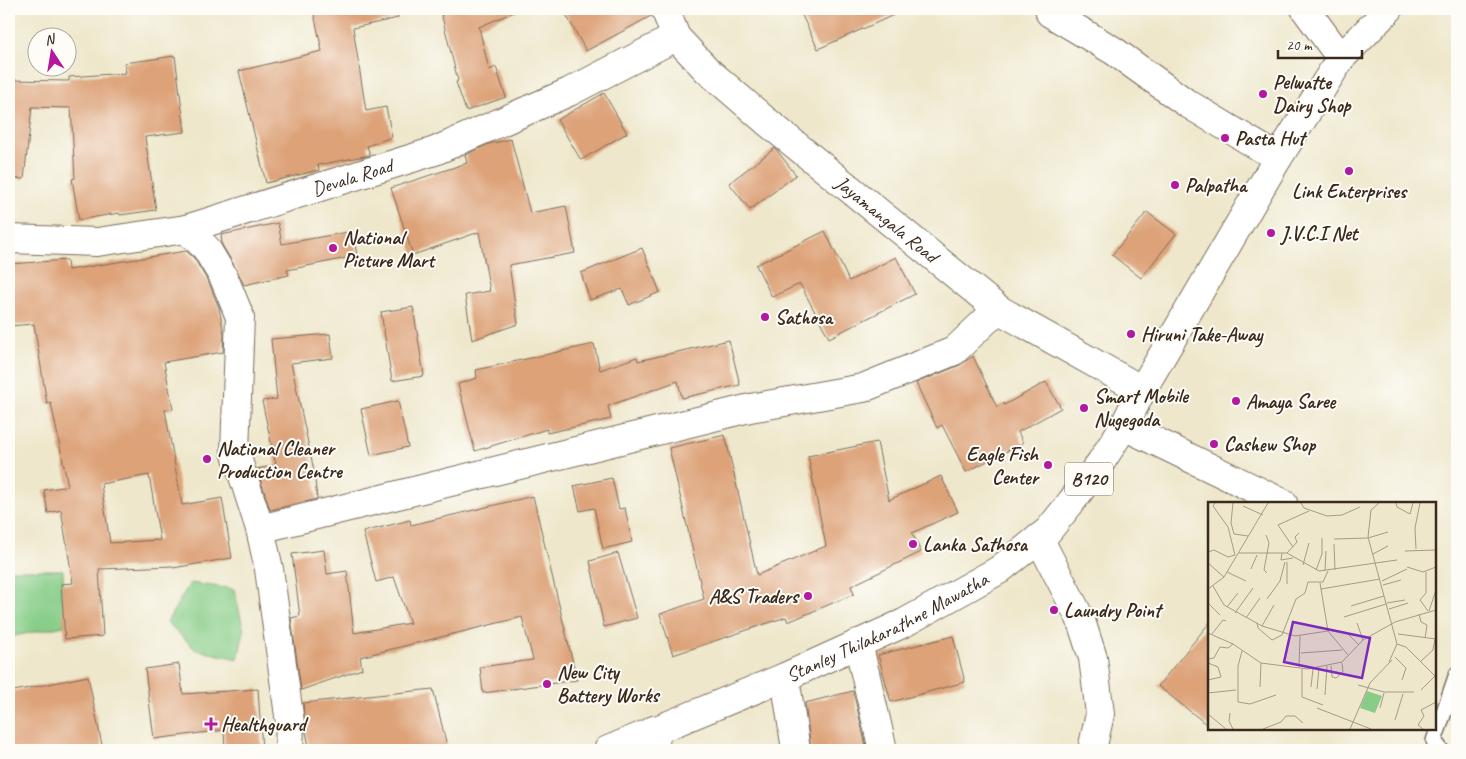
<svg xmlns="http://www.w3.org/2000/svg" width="1466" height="759" font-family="Caveat,sans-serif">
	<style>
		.green { fill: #87cd88; stroke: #617c53 }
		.building { fill: #dda278; fill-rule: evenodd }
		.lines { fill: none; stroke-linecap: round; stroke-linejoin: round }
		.service-casing { stroke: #7a6c5b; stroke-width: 18 }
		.minor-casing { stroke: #7a6c5b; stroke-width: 30 }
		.primary-casing { stroke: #7a6c5b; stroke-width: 30 }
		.service { stroke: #fff; stroke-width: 15 }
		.minor { stroke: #fff; stroke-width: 28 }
		.primary { stroke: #fff; stroke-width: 28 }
		.poi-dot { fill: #b5179e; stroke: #fdfcf7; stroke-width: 2 }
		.labels { text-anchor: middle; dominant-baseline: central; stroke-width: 4; stroke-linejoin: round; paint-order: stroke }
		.shield { fill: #fdfcf7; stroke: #75695f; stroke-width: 1 }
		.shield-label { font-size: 19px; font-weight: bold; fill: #3b2a1e }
		.poi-label { font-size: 20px; font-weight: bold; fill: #3b2a1e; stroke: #fdfcf7; text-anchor: start }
		.street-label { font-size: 20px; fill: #3b2a1e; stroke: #fdfcf7 }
		.inset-road { fill: none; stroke: #a69b86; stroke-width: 1 }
		.view { fill: #7b2cbf; fill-opacity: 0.15; stroke: #7b2cbf; stroke-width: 2.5 }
		.inset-edge { fill: none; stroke: #3b2a1e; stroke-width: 2.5 }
	</style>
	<rect width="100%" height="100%" fill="#fdfcf7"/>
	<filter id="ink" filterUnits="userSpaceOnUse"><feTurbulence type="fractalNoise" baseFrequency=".02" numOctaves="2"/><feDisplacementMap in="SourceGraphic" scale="10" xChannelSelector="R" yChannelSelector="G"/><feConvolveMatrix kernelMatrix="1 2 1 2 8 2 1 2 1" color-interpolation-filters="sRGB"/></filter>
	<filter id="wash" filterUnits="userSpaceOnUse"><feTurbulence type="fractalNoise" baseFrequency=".0096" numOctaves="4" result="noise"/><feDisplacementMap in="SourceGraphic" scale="20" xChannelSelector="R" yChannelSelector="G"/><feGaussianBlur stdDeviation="1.12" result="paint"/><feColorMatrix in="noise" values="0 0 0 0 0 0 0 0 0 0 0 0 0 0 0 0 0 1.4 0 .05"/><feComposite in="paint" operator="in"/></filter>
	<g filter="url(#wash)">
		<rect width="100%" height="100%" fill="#eee7cb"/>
		<g class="green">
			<path d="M9,570H63L64,626L9,637Z"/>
			<path d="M190,583L234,589L244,631L238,659L196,650L167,622Z"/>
		</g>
		<g id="blocks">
			<g class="building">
				<path d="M313,9H397L398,18L353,28L366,111L386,107L392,137L367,146L370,155L318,165L319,170L266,183L239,71L322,51Z"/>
				<path d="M440,9H521L479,27L489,70L496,67L506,97L466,111L456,82L458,81Z"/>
				<path d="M563,9H650L651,16L586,51Z"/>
				<path d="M799,9H907L818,49Z"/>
				<path d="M175,56L185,132L145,137L156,210L120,215L119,213L79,220L72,179L75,178L71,108L32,107L24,179L9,178V80L69,81V77L126,73L124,63Z"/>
				<path d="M604,93L627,133L581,160L557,120Z"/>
				<path d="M511,139L530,213L566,206L575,253L509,265L518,324L472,340L465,295L490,291L479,232L413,255L391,188L467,163L465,155L489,144Z"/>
				<path d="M775,148L796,175L750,210L729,183Z"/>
				<path d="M1147,212L1176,234L1141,278L1112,255Z"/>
				<path d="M278,223L282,244L353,231L357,256L287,270L289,275L244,285L237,270L222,245L221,235Z"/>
				<path d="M825,231L849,281L896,257L915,294L829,338L800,284L772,297L756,265Z"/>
				<path d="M642,248L660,292L629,305L622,289L590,300L581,273Z"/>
				<path d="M186,251L194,258L210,285L219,308L224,334L223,352L164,362L173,409L165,410L182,505L222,498L232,558L173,568V566L99,569L103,636L65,639L61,584L73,583L61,510L48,513L44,490L68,486L51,403L47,404L34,324L9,326V264L67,260L68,270ZM149,475L160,540L110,543L101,484Z"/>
				<path d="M413,307L424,376L392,381L381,312Z"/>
				<path d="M330,334L333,358L291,363L314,471L317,499L270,510L257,469L276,465L262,401L277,399L271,339Z"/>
				<path d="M729,340L740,385L682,398L678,381L608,406L611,419L547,433V429L475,451L458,384L477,378L476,370L594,344L600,370L637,357L638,361Z"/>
				<path d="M973,356L997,407L1003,403L1004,405L1046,382L1061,408L1018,432L1023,443L966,472L942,425L937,428L916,383L960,365Z"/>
				<path d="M398,401L408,447L371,455L361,409Z"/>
				<path d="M725,435L757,575L826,546L808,456L877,442L889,500L941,476L958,512L912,533L921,552L851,586L854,594L788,622L786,617L673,655L660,614L704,599L669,448Z"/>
				<path d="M612,478L619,509L625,508L632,542L603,549L594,508L580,511L574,486Z"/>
				<path d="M533,496L577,680L483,693L480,667L533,660L522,617L360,657L362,669L301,690L291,618L300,616L292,554L324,550L327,574L347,571L354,633L410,623L394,577L376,582L363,532L410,520L411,525Z"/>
				<path d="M618,553L637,618L604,627L590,561Z"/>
				<path d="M1210,622V727L1158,686Z"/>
				<path d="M953,636L965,682L891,702L878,655Z"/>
				<path d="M179,664L183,694L258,689L262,750H225L224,730L154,739L145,669Z"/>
				<path d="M88,676L103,750H9V692Z"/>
				<path d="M433,689L448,750H310L305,728L303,703Z"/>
				<path d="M853,691L867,750H811L805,703Z"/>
			</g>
		</g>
	</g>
	<g filter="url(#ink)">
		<use href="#blocks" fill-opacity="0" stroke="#7a6c5b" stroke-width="1"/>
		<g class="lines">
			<g class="service-casing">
				<path id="service" d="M1441,750L1434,741L1457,674"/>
			</g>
			<g class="minor-casing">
				<g id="minor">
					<path id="s1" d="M665,9L676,37L707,70L766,121L998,309L1142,390"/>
					<path d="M1305,9L1341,58"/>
					<path d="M1050,13L1114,51L1185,102L1278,158"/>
					<path d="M186,229L206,248L224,278L240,317L235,451L260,529L269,569L290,723L289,750"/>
					<path id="s2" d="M9,239L97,242L186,229L435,151L569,92L676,37"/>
					<path d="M1124,426L1283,503"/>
					<path d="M260,529L750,408L863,388L954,351L998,309"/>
					<path d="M1039,538L1080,618L1093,658L1100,714L1092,750"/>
					<path d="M858,643L883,750"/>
					<path d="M785,677L796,750"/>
					<path d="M654,730L656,750"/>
				</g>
			</g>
			<g class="primary-casing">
				<g id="primary">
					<path id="s3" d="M608,750L785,677L904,623L999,570L1048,531L1072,501L1101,462L1124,426L1142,390L1278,158L1341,58L1389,9"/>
				</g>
			</g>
			<use href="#service" class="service"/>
			<use href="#minor" class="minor"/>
			<use href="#primary" class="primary"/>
		</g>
	</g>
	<g class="poi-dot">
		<circle cx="1263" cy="94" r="5"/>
		<circle cx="1225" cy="138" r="5"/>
		<circle cx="1349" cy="171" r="5"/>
		<circle cx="1175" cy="185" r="5"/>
		<circle cx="1271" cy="233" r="5"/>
		<circle cx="333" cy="248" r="5"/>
		<circle cx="765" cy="317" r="5"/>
		<circle cx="1131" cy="334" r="5"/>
		<circle cx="1236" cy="401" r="5"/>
		<circle cx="1084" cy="408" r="5"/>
		<circle cx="1214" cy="444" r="5"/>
		<circle cx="207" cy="459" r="5"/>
		<circle cx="1048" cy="465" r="5"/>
		<circle cx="913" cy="544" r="5"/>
		<circle cx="808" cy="596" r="5"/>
		<circle cx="1054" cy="610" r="5"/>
		<circle cx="547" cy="684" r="5"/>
		<path d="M208.5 716.5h5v5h5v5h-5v5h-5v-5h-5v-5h5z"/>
	</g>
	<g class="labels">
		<rect class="shield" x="1065" y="462.5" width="48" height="33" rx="4"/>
		<g class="shield-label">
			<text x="1089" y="479">B120</text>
		</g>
		<g class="poi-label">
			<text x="1273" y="82">Pelwatte<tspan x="1273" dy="23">Dairy Shop</tspan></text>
			<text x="1235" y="138">Pasta Hut</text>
			<text x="1185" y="185">Palpatha</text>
			<text x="1349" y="191" text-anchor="middle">Link Enterprises</text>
			<text x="1281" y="233">J.V.C.I Net</text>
			<text x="343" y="237">National<tspan x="343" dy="23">Picture Mart</tspan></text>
			<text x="775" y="317">Sathosa</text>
			<text x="1141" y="334">Hiruni Take-Away</text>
			<text x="1094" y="396">Smart Mobile<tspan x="1094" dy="23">Nugegoda</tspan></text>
			<text x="1246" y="401">Amaya Saree</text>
			<text x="1224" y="444">Cashew Shop</text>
			<text x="217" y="448">National Cleaner<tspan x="217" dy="23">Production Centre</tspan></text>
			<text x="1038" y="454" text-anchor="end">Eagle Fish<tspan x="1038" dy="23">Center</tspan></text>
			<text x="923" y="544">Lanka Sathosa</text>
			<text x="798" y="596" text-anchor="end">A&amp;S Traders</text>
			<text x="1064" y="610">Laundry Point</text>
			<text x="557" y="672">New City<tspan x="557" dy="23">Battery Works</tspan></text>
			<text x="221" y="724">Healthguard</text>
		</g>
		<g class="street-label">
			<text stroke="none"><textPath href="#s2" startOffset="352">Devala Road</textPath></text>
			<text stroke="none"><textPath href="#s1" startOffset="309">Jayamangala Road</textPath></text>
			<text stroke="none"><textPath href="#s3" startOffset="305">Stanley Thilakarathne Mawatha</textPath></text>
		</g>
	</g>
	<g transform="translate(1208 502)">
		<rect width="228" height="228" fill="#eee7cb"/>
		<path d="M159,189L174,194L167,211L152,206Z" fill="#87cd88"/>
		<path class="inset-road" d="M7,1L5,4L20,25L27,53M25,1L23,21L26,32L40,34M93,1L96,6L119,14L134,13L152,5M171,1L163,8L160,35L189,142L181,160M188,1L189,5L202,12L205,1M35,4L55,13M58,33L61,41L56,68L59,71M126,37L160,36L180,30M126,42L127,68M85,45L70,23L101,9M208,47L207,26L212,1M197,49L228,48M0,50L6,48L20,55L27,53M31,51H79L111,69L189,58M74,51L73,58L85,56M79,51L89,40L87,35L91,31M165,52L180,44M0,61L16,75M95,63L101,41M199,65L215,70L228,65M43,67L49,53M108,68L114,52V36M117,69L118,49M19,70L38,79M218,70V91L212,98L220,109M174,79L199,67M112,81L120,129L140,153M79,82V60M175,83L193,78M5,84L16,103L54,124L87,134L120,129M0,87L16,75L60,1M113,87L172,77M59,97L72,79L77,60M0,101L12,113M179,101L197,98M143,104L176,94M19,105L30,91M181,107L200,101M221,109L228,88M27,111L45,86M211,112L213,120L219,123L217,136M136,115L178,102M38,116L52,96M187,120L228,108M49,121L50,126L64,138L74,133L88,97L97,91L100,80H115L120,69M149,121L155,138M54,124L66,103M0,131L25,142L53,161L100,167L134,160L155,138L187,120M4,132L15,118L18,119M140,132L151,143M190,132L228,137M189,142L198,145L228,175M34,149L30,164V200L42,202L68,193M93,151L134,148M187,155L198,166L194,178M0,157L6,156L12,145L20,146L25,142M213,159L225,148L227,137M0,161L10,165L13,175L0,178M123,164L124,175L128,176L135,170L134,161M91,165L92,134M94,167V195L115,203M150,183L176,190H206M52,185L53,161M103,185L105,167M109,187L111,166M213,188L227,174M0,191L28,188M117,193L119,164M109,206L163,227M172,206L176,191M22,211L21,219L25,227M0,212L18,227M187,218L195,192M55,227L73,220L78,214H87L95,221M142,227L162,181L184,158M215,227L210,223L216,214L213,208L228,200"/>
		<path class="view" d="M85,120L162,136L154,176L76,160Z"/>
		<rect width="228" height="228" class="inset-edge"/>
	</g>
	<rect width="1466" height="759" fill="none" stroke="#fdfcf7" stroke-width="30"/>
	<g transform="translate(52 52) rotate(348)"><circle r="24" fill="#fdfcf7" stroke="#afa8a0"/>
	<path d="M0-4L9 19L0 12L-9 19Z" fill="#b5179e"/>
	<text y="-8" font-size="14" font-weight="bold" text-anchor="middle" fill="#3b2a1e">N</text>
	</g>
	<path d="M1278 50v8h84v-8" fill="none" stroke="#3b2a1e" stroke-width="2.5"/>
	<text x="1286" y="50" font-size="15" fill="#3b2a1e" stroke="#fdfcf7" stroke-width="4" paint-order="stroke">20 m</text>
</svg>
